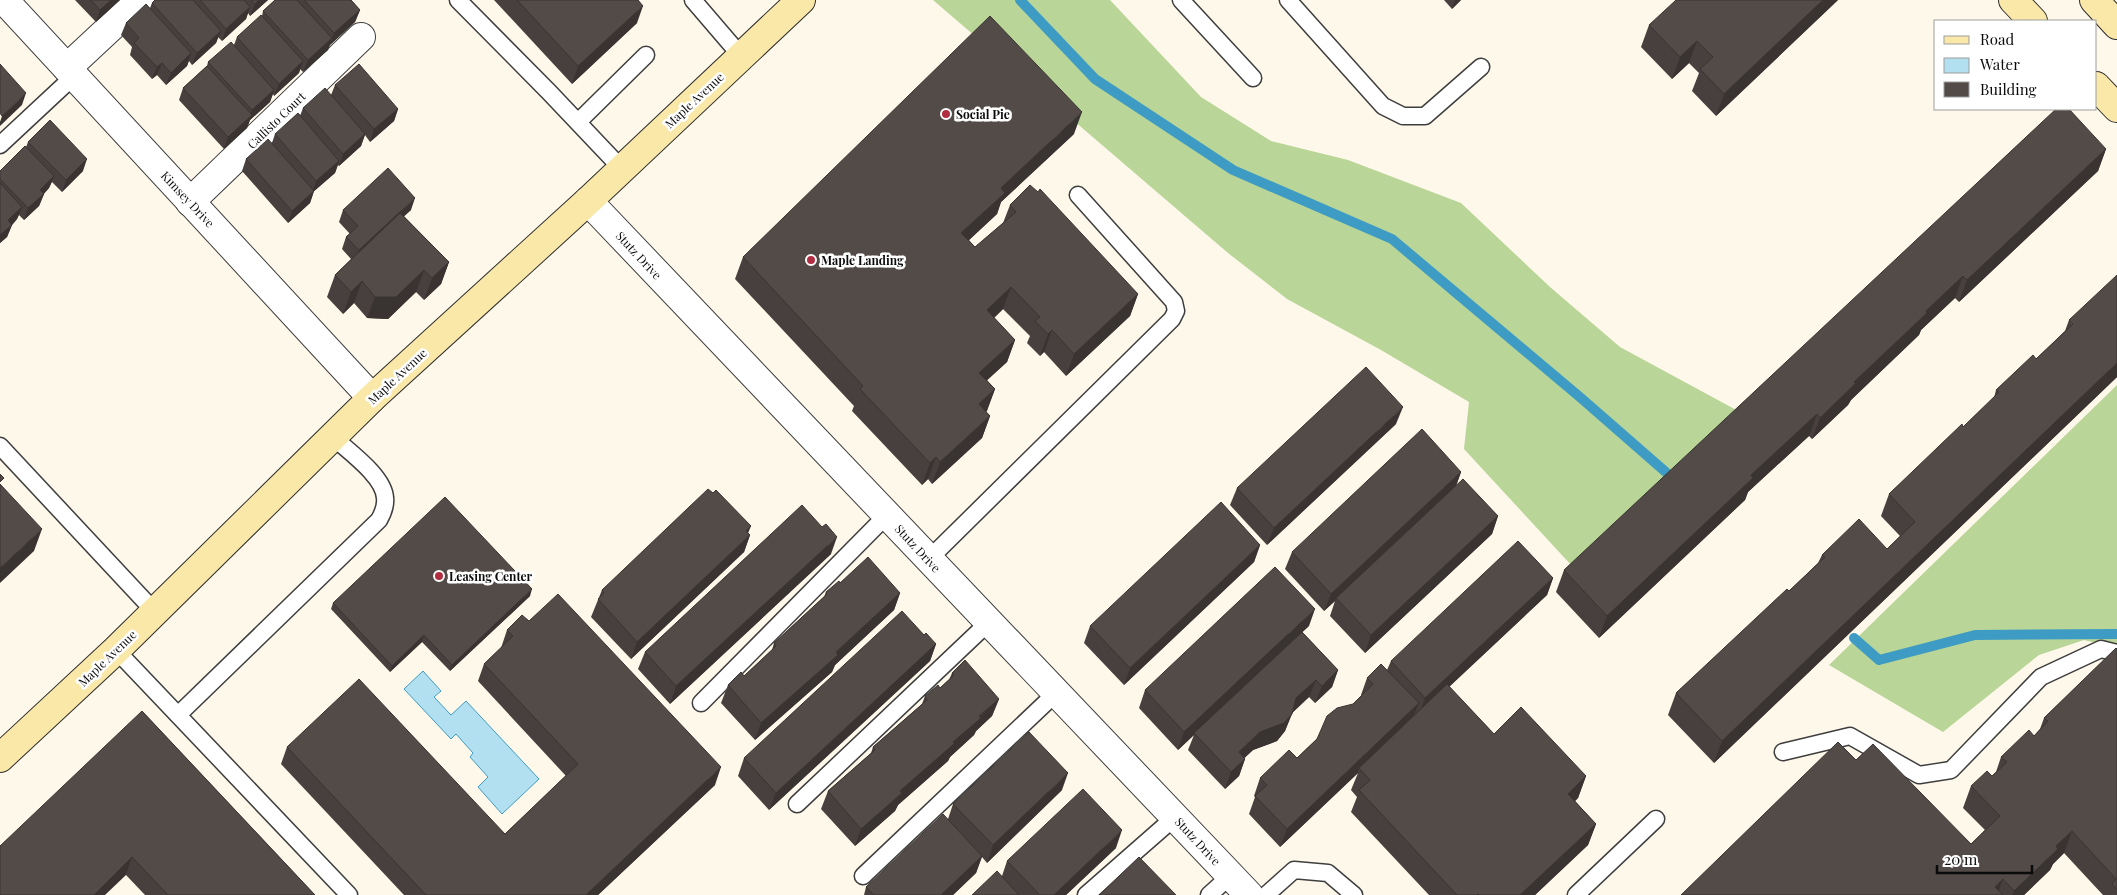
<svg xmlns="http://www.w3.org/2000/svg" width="2117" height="895" font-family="'Playfair Display',serif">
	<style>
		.forest { fill: #b9d597 }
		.water { fill: #b2e0f1; stroke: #3e9cc4 }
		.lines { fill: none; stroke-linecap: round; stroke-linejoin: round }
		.stream { stroke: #3e9cc4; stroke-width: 10 }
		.lane-casing { stroke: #3e3e3e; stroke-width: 19 }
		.street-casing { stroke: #3e3e3e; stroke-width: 30 }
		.secondary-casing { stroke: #2d2d2d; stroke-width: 30 }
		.lane { stroke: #fff; stroke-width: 16 }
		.street { stroke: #fff; stroke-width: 28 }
		.secondary { stroke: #fae8a9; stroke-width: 28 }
		.wall { fill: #47403e }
		.shaded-wall { fill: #393432 }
		.building { fill: #524b48; stroke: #393432 }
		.poi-dot { fill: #b12d41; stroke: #fff; stroke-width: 2 }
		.labels { text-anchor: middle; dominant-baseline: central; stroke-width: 5; stroke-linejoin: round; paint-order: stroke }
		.street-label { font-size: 12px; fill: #0b0b0b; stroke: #fff }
		.poi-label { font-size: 12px; font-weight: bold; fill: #0b0b0b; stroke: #fff; text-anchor: start }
	</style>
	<rect width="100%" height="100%" fill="#fef8ea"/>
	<g class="forest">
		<path d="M933,0H1110L1201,97L1271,141L1348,160L1461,203L1550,287L1620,347L1740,412L1572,566L1464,449L1469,402L1381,350L1287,299L1228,253Z"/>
		<path d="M2117,385V648L2084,640L2039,655L1943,732L1829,665Z"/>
	</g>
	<path class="water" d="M423,671L441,691L434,697L451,715L466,701L539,779L502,814L478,787L488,777L470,757L473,753L456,734L451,739L404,689Z"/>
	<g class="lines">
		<g class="stream">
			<path d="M1020,0L1095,79L1233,170L1392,239L1581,398L1668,474"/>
			<path d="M1854,638L1879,660L1975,635L2117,634"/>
		</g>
		<g class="lane-casing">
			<g id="lane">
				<path d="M458,0L549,92L622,169"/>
				<path d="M693,0L741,56"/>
				<path d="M1181,0L1253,78"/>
				<path d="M1288,0L1383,106L1403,116H1425L1481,67"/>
				<path d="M578,122L646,55"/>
				<path d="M0,145L74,76"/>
				<path d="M0,446L155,612"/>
				<path d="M929,559L1172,319L1176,311L1174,302L1078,195"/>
				<path d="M116,650L349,895"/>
				<path d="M701,703L887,515"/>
				<path d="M178,715L379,520C383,513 386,506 385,498C384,476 348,451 333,437"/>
				<path d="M1783,752L1850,736L1919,775L1951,770L2041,677L2101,649L2117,653"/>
				<path d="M797,804L989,622"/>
				<path d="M863,876L1056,693"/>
				<path d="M1086,895L1175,817"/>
				<path d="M1209,895L1230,876"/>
				<path d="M1266,895L1294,870L1328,873L1354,895"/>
				<path d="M1576,895L1656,819"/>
			</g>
		</g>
		<g class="street-casing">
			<g id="street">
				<path d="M4,0L372,398"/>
				<path d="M67,68L140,0"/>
				<path d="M588,201L1249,895"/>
				<path d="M190,202L361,37"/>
			</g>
		</g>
		<g class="secondary-casing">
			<g id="secondary">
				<path d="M2013,0L2033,21"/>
				<path d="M2094,0L2117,25"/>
				<path d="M2096,86L2117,108"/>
				<path d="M0,758L116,650L372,398L588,201L801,0"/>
			</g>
		</g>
		<use href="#lane" class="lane"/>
		<use href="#street" class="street"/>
		<use href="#secondary" class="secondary"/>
	</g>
	<g class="wall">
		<path d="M75,0H120L96,22Z"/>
		<path d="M155,0H268L250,16L248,13L246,19L222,41L218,37L216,43L192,65L189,61L187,66L166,85L157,75L152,79L130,55L132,47L121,35L126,23L150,8L152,3Z"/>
		<path d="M275,0H351L360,10L355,22L330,45L328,50L303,72L300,69L299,73L274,96L273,94L270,102L250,120L247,128L224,149L179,100L183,88L207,66L208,62L234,45L237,37L262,16L263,11Z"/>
		<path d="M494,0H638L637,23L572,84Z"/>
		<path d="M1444,0H1461L1452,9Z"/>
		<path d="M1838,0L1716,116L1692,91L1699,73L1689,63L1672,79L1641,47L1649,25Z"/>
		<path d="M335,85L398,109L394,121L370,142L365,135L361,146L339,166L338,165L335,173L314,191L310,203L288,223L242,171L246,159L272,143L275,134L300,116L303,108L331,95Z"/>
		<path d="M1074,134L1001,202L997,214L969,240L975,247L1003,223L1010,205L1138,294L1130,316L1066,376L1044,352L1040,356L1027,343L1030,336L1003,309L994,318L1015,340L1007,362L987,380L995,389L986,412L990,416L982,438L932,484L928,479L922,485L852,411L854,406L735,279L743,257Z"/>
		<path d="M28,142L83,171L62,192L52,182L49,188L44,194L39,206L24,220L19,215L17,219L12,225L7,237L0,243V171L26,147Z"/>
		<path d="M2106,149L2098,171L1959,302L1955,298L1921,330L1919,335L1851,400L1848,405L1812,439L1809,436L1748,492L1745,500L1599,638L1556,592L1564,570Z"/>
		<path d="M343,210H411L404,216L449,262L441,284L424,300L416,292L388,319L367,318L354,303L343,314L327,297L335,275L351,259L342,249L346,237L350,234L339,222Z"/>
		<path d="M2069,320L2117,377L1714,763L1668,715L1676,693L1789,591L1818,563L1822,555L1887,549L1900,536L1881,516L1889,494L1963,427L1994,398L1996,390L2036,359L2065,331Z"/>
		<path d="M1396,424L1267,545L1230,505L1237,488Z"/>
		<path d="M1461,472L1456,486L1498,516L1492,534L1365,653L1330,616L1335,601L1324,611L1285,569L1292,552Z"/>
		<path d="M822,527L831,554L670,704L638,669L645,652Z"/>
		<path d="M748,533L750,535L744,552L631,659L591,617L602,590Z"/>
		<path d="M1260,545L1254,562L1124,685L1084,643L1090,626Z"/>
		<path d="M1553,578L1547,595L1449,687L1494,734L1586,776L1578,798L1575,801L1596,824L1588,845L1535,895H1429L1351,812L1357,797L1351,790L1358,773L1280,847L1249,814L1255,797L1254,796L1260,778L1297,758L1361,696V695L1367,678L1387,670L1391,661Z"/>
		<path d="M840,583L900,593L894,610L835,665L832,672L755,740L721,703L728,685L744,676L772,650L774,643L824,597L826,592Z"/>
		<path d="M530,596L450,671L422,642L390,672L331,609L333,603Z"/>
		<path d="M529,621L715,785L598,895H404L281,764L287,747L505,834L566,776L478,681L484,664L501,648L507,630Z"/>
		<path d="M1309,626L1302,632L1338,670L1332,687L1315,703L1309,697L1292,713L1285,731L1277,741L1253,750L1244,758L1245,759L1239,776L1225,789L1188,750L1194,735L1178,750L1139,708L1145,690Z"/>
		<path d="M924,635L936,644L930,661L769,810L738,776L744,758Z"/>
		<path d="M2117,649V895H2103L2064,853L2053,864L2050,870L2024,895H1681L1856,760L1971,844L1985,830L1963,808L1971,786L1992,776L1996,772L2001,757L2034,736L2040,729L2044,718Z"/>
		<path d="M952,673L999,699L992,716L976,731L974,735L950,757L948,761L898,805L895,811L855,846L821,809L828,791L871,753L873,747L922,704L925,696L940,688L949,680Z"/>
		<path d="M142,711L315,895H145L126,875Z"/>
		<path d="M1062,790L987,863L982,857L976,873L953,895H864L866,887L948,819L953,804Z"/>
		<path d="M1116,848L1066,895H972L1002,876L1007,861Z"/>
	</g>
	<g class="shaded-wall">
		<path d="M111,0H120L96,22L100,10Z"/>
		<path d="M259,0H268L250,16L255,4Z"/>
		<path d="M1455,0H1461L1452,9Z"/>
		<path d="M1823,0H1838L1716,116L1724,94Z"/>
		<path d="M643,6L637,23L572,84L578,66Z"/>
		<path d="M250,7L246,19L222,41L226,29Z"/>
		<path d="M360,10L355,22L330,45L334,33Z"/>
		<path d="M221,31L216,43L192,65L197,53Z"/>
		<path d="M332,38L328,50L303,72L308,60Z"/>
		<path d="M1697,41L1689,63L1672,79L1680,57Z"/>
		<path d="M191,53L187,66L166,85L171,73Z"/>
		<path d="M303,61L299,73L274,96L279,84Z"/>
		<path d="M162,63L157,75L152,79L157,67Z"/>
		<path d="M274,90L270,102L250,120L247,128L224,149L228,137L249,118L252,110Z"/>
		<path d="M26,93L22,105L0,126V122L2,116Z"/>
		<path d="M398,109L394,121L370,142L374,129Z"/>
		<path d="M1082,112L1074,134L1001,202L997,214L953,255L961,233L1001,188Z"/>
		<path d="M365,134L361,146L339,166L343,154Z"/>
		<path d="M2106,149L2098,171L1959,302L1967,280Z"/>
		<path d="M87,159L83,171L62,192L66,180Z"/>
		<path d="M339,161L335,173L312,193L316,181Z"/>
		<path d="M54,176L49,188L35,202L40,190Z"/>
		<path d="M314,191L310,203L288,223L292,211Z"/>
		<path d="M44,194L39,206L24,220L28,208Z"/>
		<path d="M415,198L411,210L354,262L359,250Z"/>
		<path d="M22,207L17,219L12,225L7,237L0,243V235L8,220Z"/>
		<path d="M449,262L441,284L424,300L432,278Z"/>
		<path d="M424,270L416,292L388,319L367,318L375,297Z"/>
		<path d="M1963,276L1955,298L1921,330L1919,335L1851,400L1848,405L1812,439L1820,418L1854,382L1926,311Z"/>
		<path d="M362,281L354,303L343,314L351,292Z"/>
		<path d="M1011,287L1003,309L979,332L987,310Z"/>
		<path d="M1138,294L1130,316L1066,376L1074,354Z"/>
		<path d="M1052,330L1044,352L1040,356L1048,334Z"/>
		<path d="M1015,340L1007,362L971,395L979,373Z"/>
		<path d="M2117,363V377L1714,763L1722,741Z"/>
		<path d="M995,389L987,411L971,426L979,404Z"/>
		<path d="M1403,407L1396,424L1267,545L1274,528Z"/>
		<path d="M1817,414L1809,436L1748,492L1745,500L1599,638L1607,616L1751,475Z"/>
		<path d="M990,416L982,438L932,484L940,462Z"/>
		<path d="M936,457L928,479L922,485L930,463Z"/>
		<path d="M1461,472L1455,489L1336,598L1335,601L1324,611L1331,594Z"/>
		<path d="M1498,516L1492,534L1365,653L1371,635Z"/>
		<path d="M751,526L746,538L750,535L744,552L631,659L637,642Z"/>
		<path d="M42,529L34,551L0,583V568Z"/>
		<path d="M837,537L831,554L670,704L676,686Z"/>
		<path d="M1260,545L1254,562L1124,685L1130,668Z"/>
		<path d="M1553,578L1547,595L1419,715L1425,698Z"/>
		<path d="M532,589L530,596L450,671L452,665Z"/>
		<path d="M900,593L894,610L835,665L832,672L755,740L761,723Z"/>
		<path d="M1315,609L1309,626L1195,733H1194V735L1178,750L1184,732Z"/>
		<path d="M424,635L422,642L390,672L392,666Z"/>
		<path d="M936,644L930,661L769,810L776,793Z"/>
		<path d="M1338,670L1332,687L1315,703L1322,686Z"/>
		<path d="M1316,680L1309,697L1290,715L1296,698Z"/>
		<path d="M999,699L992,716L976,731L974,735L950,757L948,761L898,805L895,811L855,846L861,829L900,791Z"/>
		<path d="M1419,703L1412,720L1359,768L1358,773L1280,847L1287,829Z"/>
		<path d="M1292,714L1285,731L1277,741L1253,750L1233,769L1239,752L1260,732Z"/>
		<path d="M1245,759L1239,776L1225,789L1231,772Z"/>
		<path d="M721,767L715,785L598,895H586Z"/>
		<path d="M1068,773L1062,790L987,863L993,845Z"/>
		<path d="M1586,776L1578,798L1560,816L1568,794Z"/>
		<path d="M1596,824L1588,845L1535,895H1520Z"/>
		<path d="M1122,830L1116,848L1066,895H1054Z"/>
		<path d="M2072,831L2064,853L2053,864L2050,870L2024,895H2012L2014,891L2056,846Z"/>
		<path d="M982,856L976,873L953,895H941Z"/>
		<path d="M132,857L126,875L105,895H94Z"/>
		<path d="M2003,879L1997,895L1995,887Z"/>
	</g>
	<g class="building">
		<path d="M91,0H111L100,10Z"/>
		<path d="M155,0H193L221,31L197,53L152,3Z"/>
		<path d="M200,0H244L250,7L226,29Z"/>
		<path d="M251,0H259L255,4Z"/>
		<path d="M275,0H297L332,38L308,60L263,11Z"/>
		<path d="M304,0H351L360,10L334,33Z"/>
		<path d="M517,0H638L643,6L578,66Z"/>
		<path d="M1676,0H1823L1724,94L1700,69L1713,57L1697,41L1680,57L1649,25Z"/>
		<path d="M146,4L191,53L171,73L162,63L157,67L134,43L139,38L126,23Z"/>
		<path d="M261,15L303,61L279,84L237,37Z"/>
		<path d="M990,16L1082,112L1001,188L1005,193L961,233L975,247L1016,212L1010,205L1030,185L1038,192L1040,189L1138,294L1074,354L1052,330L1048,334L1035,321L1040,317L1011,287L987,310L1015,340L979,373L995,389L979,404L990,416L940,462L936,457L930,463L860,389L863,386L743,257Z"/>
		<path d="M231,42L274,90L252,110L208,62Z"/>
		<path d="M0,64L26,93L2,116L0,113Z"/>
		<path d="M359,64L398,109L374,129L335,85Z"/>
		<path d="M207,66L252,115L228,137L183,88Z"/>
		<path d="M325,88L365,134L343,154L303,108Z"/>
		<path d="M2056,109H2069L2106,149L1967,280L1963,276L1926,311L1927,313L1854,382L1856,383L1820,418L1817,414L1751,475L1753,478L1607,616L1564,570Z"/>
		<path d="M298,113L339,161L316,181L275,134Z"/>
		<path d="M50,120L87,159L66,180L28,142Z"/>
		<path d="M268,139L314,191L292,211L246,159Z"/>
		<path d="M25,146L54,176L40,190L44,194L28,208L0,179V171Z"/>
		<path d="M388,168L415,198L359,250L346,237L358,226L343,210Z"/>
		<path d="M0,183L22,207L8,220L12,225L0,235Z"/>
		<path d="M400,213L449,262L432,278L424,270L396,297H375L362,281L351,292L335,275Z"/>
		<path d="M2117,275V363L1722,741L1676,693L1787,589L1789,591L1825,557L1822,555L1859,519L1887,549L1915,522L1889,494L1962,424L1963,427L1999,392L1996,390L2033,355L2036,359L2073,324L2069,320Z"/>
		<path d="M1366,367L1403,407L1274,528L1237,488Z"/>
		<path d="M1422,429L1461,472L1331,594L1292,552Z"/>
		<path d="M0,474L4,478L0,482Z"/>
		<path d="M1463,479L1498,516L1371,635L1336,598Z"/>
		<path d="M0,484L42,529L0,568Z"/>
		<path d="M708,489L713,493L716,490L751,526L746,531L750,535L637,642L598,599L604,593L602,590Z"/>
		<path d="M445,497L532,589L452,665L424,635L392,666L333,603Z"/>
		<path d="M1221,502L1260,545L1130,668L1090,626Z"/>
		<path d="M802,505L822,527L826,524L837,537L676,686L645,652Z"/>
		<path d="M1518,541L1553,578L1425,698L1391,661Z"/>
		<path d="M868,557L900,593L836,652L838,655L761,723L728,685L741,672L744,676L776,646L774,643L827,594L826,592L839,581L840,583Z"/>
		<path d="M1275,567L1315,609L1184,732L1145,690Z"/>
		<path d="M558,594L721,767L586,895H426L287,747L359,679L505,834L578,764L484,664L513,636L507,630L522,615L529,621Z"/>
		<path d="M902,611L924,635L926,633L936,644L776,793L744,758Z"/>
		<path d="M1302,632L1338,670L1322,686L1316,680L1296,698L1292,714L1284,723L1260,732L1239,752L1245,759L1231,772L1194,733Z"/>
		<path d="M2116,648L2117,649V889L2112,884L2116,879L2072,831L2056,846L2058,849L2014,891L2003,879L1995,887L2003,895H1681L1838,742L1856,760L1873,744L1971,844L2000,816L1971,786L1987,771L1992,776L2007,762L2001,757L2029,730L2034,736L2048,721L2044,718Z"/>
		<path d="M965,660L999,699L979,716L981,718L953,742L955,743L900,791L902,793L861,829L828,791L875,750L873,747L927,700L925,696L938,685L940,688L954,675L952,673Z"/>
		<path d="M1381,664L1419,703L1287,829L1255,796L1267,785L1260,778L1289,750L1297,758L1317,739L1327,716L1337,708L1353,704L1373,684L1367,678Z"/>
		<path d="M1447,684L1494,734L1521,707L1586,776L1568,794L1596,824L1520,895H1479L1478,894L1477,895H1457L1359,790L1370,780L1359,768Z"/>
		<path d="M142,711L315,895H168L132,857L94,895H0V846Z"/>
		<path d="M1029,732L1068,773L993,845L953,804Z"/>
		<path d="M1083,789L1122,830L1054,895H1040L1007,861Z"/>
		<path d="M943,814L982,856L941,895H874L866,887Z"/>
		<path d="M1139,857L1176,895H1099Z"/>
		<path d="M997,871L1019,895H972Z"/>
	</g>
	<g class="poi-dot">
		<circle cx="946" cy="114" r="5"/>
		<circle cx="811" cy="260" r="5"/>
		<circle cx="439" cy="576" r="5"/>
	</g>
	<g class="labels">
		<g class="street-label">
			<text transform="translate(694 100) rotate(-43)">Maple Avenue</text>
			<text transform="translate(276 120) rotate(-44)">Callisto Court</text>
			<text transform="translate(188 199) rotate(47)">Kimsey Drive</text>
			<text transform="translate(639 255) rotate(47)">Stutz Drive</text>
			<text transform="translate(397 376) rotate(-43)">Maple Avenue</text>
			<text transform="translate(918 548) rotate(47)">Stutz Drive</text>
			<text transform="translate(107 658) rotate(-44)">Maple Avenue</text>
			<text transform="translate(1198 841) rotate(47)">Stutz Drive</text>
		</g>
		<g class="poi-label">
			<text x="956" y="114">Social Pie</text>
			<text x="821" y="260">Maple Landing</text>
			<text x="449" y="576">Leasing Center</text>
		</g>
	</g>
	<rect x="1934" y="20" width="162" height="90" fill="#ffffff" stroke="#9d9d9d"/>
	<rect x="1944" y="36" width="25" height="8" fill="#fae8a9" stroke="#9d9d9d"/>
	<text x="1980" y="45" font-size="15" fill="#0b0b0b">Road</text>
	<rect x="1944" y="58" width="25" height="15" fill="#b2e0f1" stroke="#9d9d9d"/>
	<text x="1980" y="70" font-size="15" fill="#0b0b0b">Water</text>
	<rect x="1944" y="82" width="25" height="15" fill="#524b48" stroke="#9d9d9d"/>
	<text x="1980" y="95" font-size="15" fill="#0b0b0b">Building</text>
	<path d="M1937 865v8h95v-8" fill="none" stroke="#0b0b0b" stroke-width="2.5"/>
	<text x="1944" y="865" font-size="15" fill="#0b0b0b" stroke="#ffffff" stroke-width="4" paint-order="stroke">20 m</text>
</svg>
